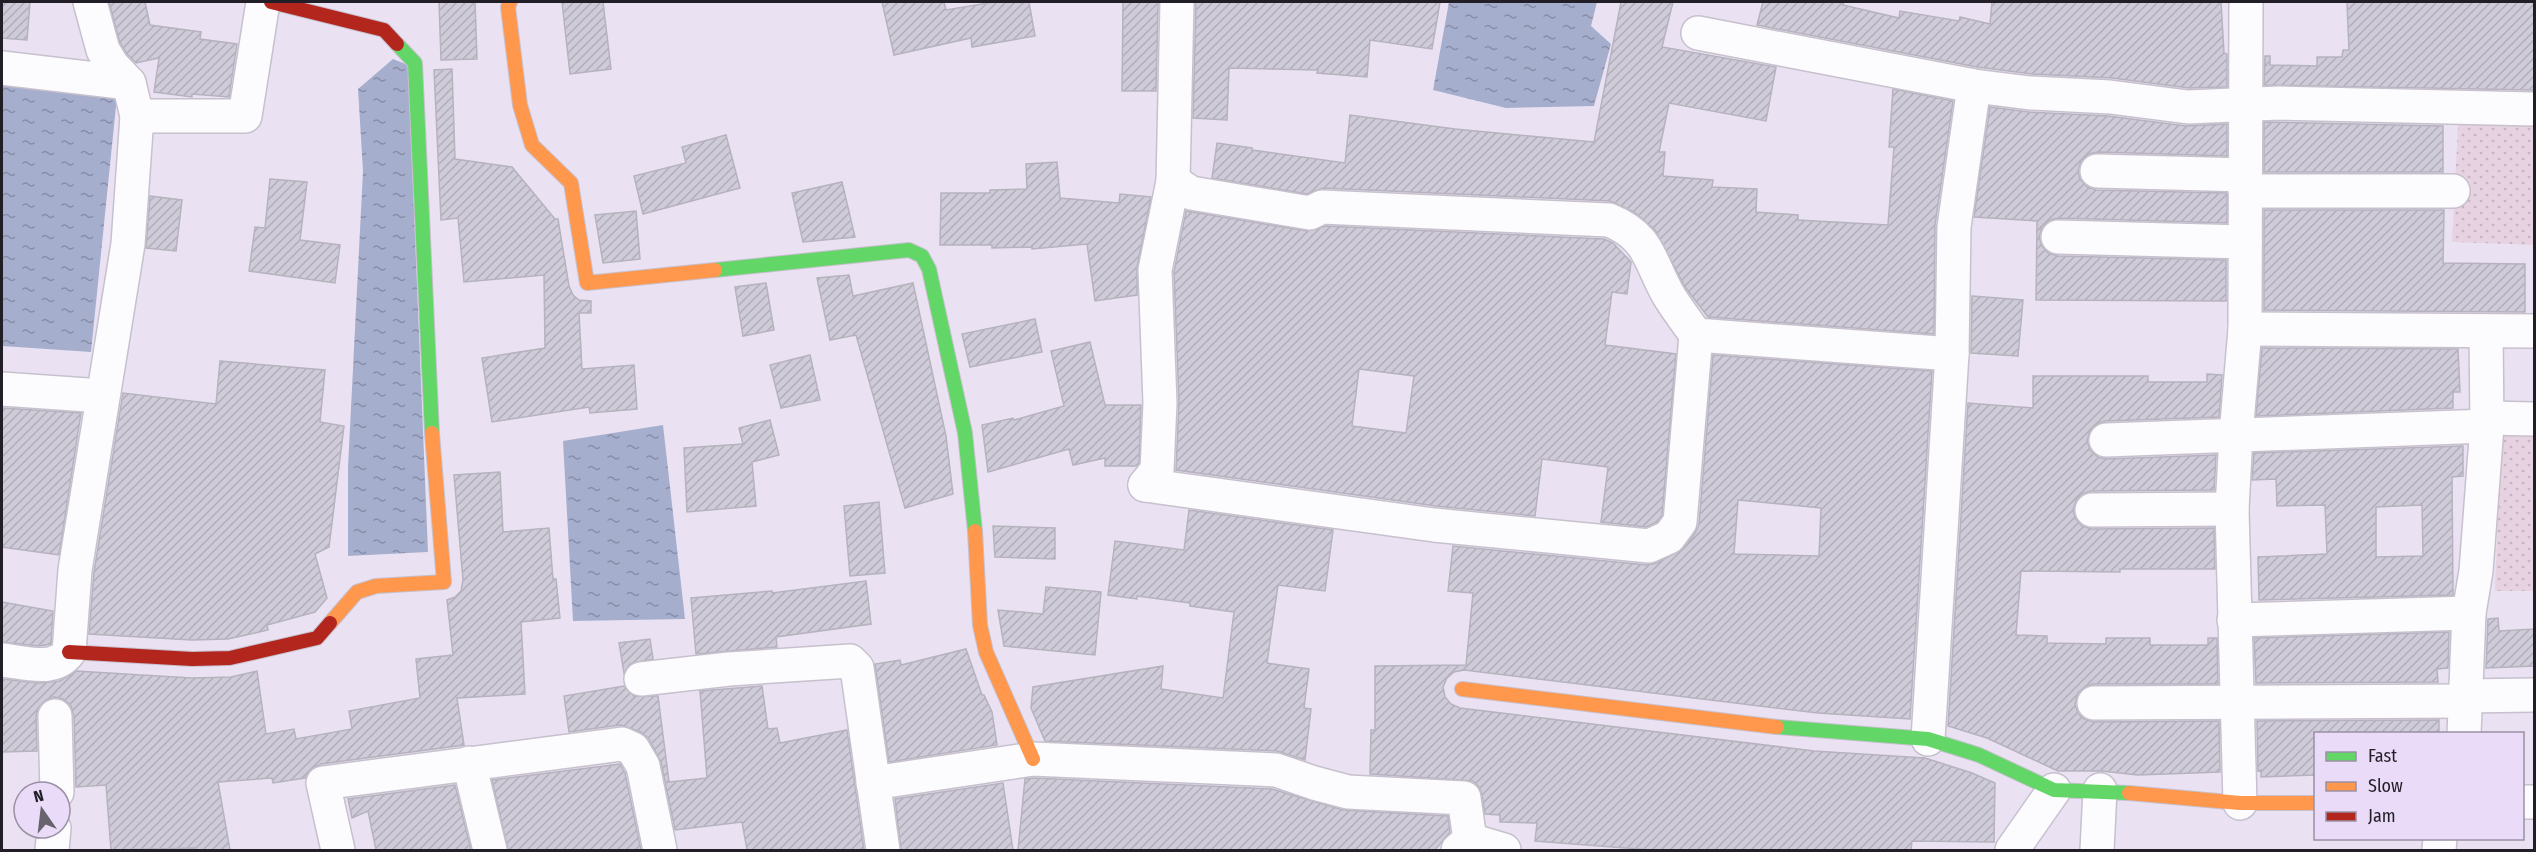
<svg xmlns="http://www.w3.org/2000/svg" width="2536" height="852" font-family="'Fira Sans Condensed',sans-serif">
	<style>
		.park { fill: url(#park-dots) }
		.water { fill: url(#water-ripples) }
		.building { fill: url(#building-hatch); stroke: #b6b2be; stroke-width: 1.5; fill-rule: evenodd }
		.lines { fill: none; stroke-linecap: round; stroke-linejoin: round }
		.street-casing { stroke: #c7c0cd; stroke-width: 36 }
		.fast-casing { stroke: #c7c0cd; stroke-width: 16 }
		.slow-casing { stroke: #c7c0cd; stroke-width: 16 }
		.jam-casing { stroke: #c7c0cd; stroke-width: 16 }
		.street { stroke: #fcfbfd; stroke-width: 33 }
		.fast { stroke: #63d668; stroke-width: 14 }
		.slow { stroke: #ff974d; stroke-width: 14 }
		.jam { stroke: #b3261e; stroke-width: 14 }
	</style>
	<defs>
		<pattern id="park-dots" width="8" height="8" patternUnits="userSpaceOnUse" patternTransform="scale(1.5)"><rect width="8" height="8" fill="#e7d2e2"/><path d="M2 2h.1M6 6h.1" fill="none" stroke="#c6b4c2" stroke-width="1.8" stroke-linecap="round"/></pattern>
		<pattern id="water-ripples" width="26" height="14" patternUnits="userSpaceOnUse" patternTransform="scale(1.5)"><rect width="26" height="14" fill="#a6aecd"/><path d="M2 4q2-2 4 0t4 0M15 11q2-2 4 0t4 0" fill="none" stroke="#878da6"/></pattern>
		<pattern id="building-hatch" width="6" height="6" patternUnits="userSpaceOnUse" patternTransform="scale(1.5)"><rect width="6" height="6" fill="#cfcbd9"/><path d="M-1 1l2-2M0 6l6-6M5 7l2-2" fill="none" stroke="#b1aeba"/></pattern>
	</defs>
	<rect width="100%" height="100%" fill="#eae2f2"/>
	<g class="park">
		<path d="M2459,108L2534,110V245L2452,242Z"/>
		<path d="M2501,422H2534V591H2495Z"/>
	</g>
	<g class="water">
		<path d="M1449,2H1597L1591,26L1611,44L1594,106L1506,108L1433,90Z"/>
		<path d="M393,59L408,65L428,552L348,556V467L363,171L358,89Z"/>
		<path d="M2,81L117,96L91,352L2,346Z"/>
		<path d="M663,425L685,619L573,621L563,441Z"/>
	</g>
	<g class="building">
		<path d="M2,2H30L27,40L2,38Z"/>
		<path d="M109,2H145L150,25L201,32L200,39L237,44L229,97L192,94V97L154,92L159,58L136,63L127,54L120,43Z"/>
		<path d="M439,2H475L477,59L441,60Z"/>
		<path d="M562,2H603L611,69L570,74Z"/>
		<path d="M882,2H944L946,10L994,2H1029L1035,36L972,47L971,38L894,55Z"/>
		<path d="M1123,2H1158L1156,91H1122Z"/>
		<path d="M1196,2H1440L1432,49L1370,40L1367,77L1317,73L1318,70L1229,68L1227,120L1193,118Z"/>
		<path d="M1621,2H1673L1662,47L1776,67L1766,121L1669,103L1659,152H1665L1663,176L1713,180L1712,187L1757,189L1756,212L1798,215V220L1888,225L1894,147H1889L1893,89L1953,101L1935,225L1934,334L1708,317L1685,287L1655,230L1634,212L1610,201L1323,188L1307,194L1212,178L1217,143L1252,148V150L1345,163L1350,115L1455,129L1594,142Z"/>
		<path d="M1763,2H1844L1843,5L1899,18L1900,11L1959,21L1960,17L1990,24L1992,2H2221L2224,53L2227,54V87L2189,88L2112,78L2032,74L1977,67L1757,25Z"/>
		<path d="M2347,2H2535V90L2264,85L2265,56H2270V65L2317,66V57H2342L2343,50H2349Z"/>
		<path d="M452,69L455,159L512,167L555,219H558L569,286L573,295L579,300L591,301V313H579L582,369L634,365L637,409L590,413L589,407L492,422L482,358L545,348L544,275L464,282L458,218L441,220L434,70Z"/>
		<path d="M1990,107L2029,112L2108,116L2186,126L2227,124V156L2098,152L2089,154L2081,161L2078,171L2080,179L2087,187L2096,190L2227,193V223L2058,218L2050,220L2042,227L2039,237L2042,246L2048,253L2058,256L2226,260V301L2036,300L2037,221L1974,217Z"/>
		<path d="M2264,122L2443,126V172H2264Z"/>
		<path d="M726,135L740,188L643,214L634,176L686,163L682,147Z"/>
		<path d="M1057,162L1060,198L1119,203L1120,194L1151,197L1137,267V295L1095,301L1087,244L1032,249V247L992,248V245H940L941,193H990V190L1027,189L1026,164Z"/>
		<path d="M270,179L307,182L300,240L340,245L335,283L249,271L255,227L265,228Z"/>
		<path d="M842,182L855,237L803,242L792,193Z"/>
		<path d="M150,196L182,200L176,251L146,248Z"/>
		<path d="M2264,210H2444L2443,263L2525,264V312L2264,310Z"/>
		<path d="M636,211L640,259L603,263L595,215Z"/>
		<path d="M1186,211L1307,231L1326,226L1604,239L1613,243L1631,262L1627,294L1612,292L1605,345L1676,354L1662,515L1657,522L1646,527L1601,522L1608,467L1542,459L1535,516L1436,506L1176,470L1179,402L1174,272ZM1359,369L1414,376L1406,433L1352,426Z"/>
		<path d="M849,275L853,296L913,283L946,436L953,494L905,508L856,335L830,340L817,278Z"/>
		<path d="M766,283L774,330L743,336L735,287Z"/>
		<path d="M1972,296L2023,300L2018,356L1971,353Z"/>
		<path d="M1035,319L1042,352L970,367L962,334Z"/>
		<path d="M1090,342L1105,405H1141L1139,463L1136,466H1105V458L1073,465L1069,449L988,472L982,425L1013,418L1014,420L1064,406L1051,351Z"/>
		<path d="M2262,348L2458,349L2460,392H2453V408L2256,416Z"/>
		<path d="M810,355L820,400L781,408L770,365Z"/>
		<path d="M1713,355L1932,371L1910,719L1818,713L1464,670L1454,672L1447,678L1443,687L1445,697L1451,704L1460,708L1814,751L1925,758L1972,773L1995,783L1994,842L1912,841L1911,850H1651L1535,841L1537,823L1500,822V815L1485,814L1482,795L1479,787L1473,781L1370,774L1371,730H1375V666L1466,665L1473,593L1448,591L1453,546L1647,565L1657,563L1684,548L1695,533L1699,524ZM1738,500L1821,508L1819,556L1734,554Z"/>
		<path d="M220,361L325,370L320,422L344,426L329,547L315,554L327,598L315,612L267,625L268,630L228,639L192,640L89,634L94,572L123,393L216,404Z"/>
		<path d="M2207,374L2222,375L2219,417L2105,421L2097,424L2090,431L2087,441L2090,450L2098,457L2106,459L2216,455L2214,490L2091,491L2082,494L2076,500L2073,511L2076,519L2082,526L2092,529L2214,528L2215,569H2120V572L2021,571L2016,635L2047,636V643L2106,644V638H2150V645H2208V638H2217L2218,684H2093L2085,687L2078,693L2075,704L2078,713L2084,719L2094,722L2219,721L2220,772L2138,775L2101,771H2058L1987,738L1948,726L1968,403L2033,408V376H2148V382H2207Z"/>
		<path d="M2,408L81,413L59,555L2,547Z"/>
		<path d="M770,420L779,455L752,462L756,506L687,512L684,448L743,444L739,428Z"/>
		<path d="M2463,446V476L2452,477L2453,595L2259,600L2258,557L2327,554L2325,505L2277,506L2276,479L2252,480L2254,453ZM2422,505L2423,556L2376,557V507Z"/>
		<path d="M500,472L503,532L549,528L553,579H556L560,618L521,622L525,694L457,698L464,745L321,764L311,769L305,778L273,783L272,778L218,782L230,850H196L195,848L111,850L106,785L76,787L74,716L71,706L63,699L54,697L46,700L38,708L36,716L37,751L2,752V679L39,683L60,681L76,671L192,678L231,677L257,671L266,734L294,729L296,739L352,729L349,711L420,698L416,659L453,655L447,600L455,597L461,591L463,580L454,475Z"/>
		<path d="M879,502L885,573L850,576L844,506Z"/>
		<path d="M1189,510L1333,530L1325,591L1278,585L1267,663L1309,669L1304,708L1311,709L1305,760L1277,751L1045,741L1031,708L1033,687L1163,666L1161,689L1223,698L1234,612L1190,606V603L1137,596V599L1108,595L1115,541L1184,550Z"/>
		<path d="M993,526L1055,528V559L995,557Z"/>
		<path d="M866,581L871,624L776,637L777,647L696,654L691,598L772,591V593Z"/>
		<path d="M1046,587L1101,592L1095,655L1004,646L998,610L1043,614Z"/>
		<path d="M2,602L53,611L51,644L39,646L2,642Z"/>
		<path d="M2498,618L2499,631L2535,629V666L2486,668L2488,619Z"/>
		<path d="M2449,632L2448,668L2437,669L2438,682L2256,683L2254,638Z"/>
		<path d="M650,639L653,659L630,664L624,673L619,643Z"/>
		<path d="M966,649L982,695H984L992,712L997,745L889,762L875,664L900,660L901,665Z"/>
		<path d="M624,686L634,696H658L669,782L707,778L700,691L762,686L768,729L777,728L780,743L847,730L864,850H747L742,822L675,830L661,762L649,739L641,732L620,725L569,732L564,696Z"/>
		<path d="M2439,720V734H2316V775L2261,777V770L2258,771L2257,721Z"/>
		<path d="M620,764L625,773L641,850H508L492,780Z"/>
		<path d="M1034,778L1272,789L1343,810L1448,816L1450,832L1435,850H1018L1025,779Z"/>
		<path d="M1003,783L1013,850H901L895,799Z"/>
		<path d="M455,785L471,850H376L368,811L352,818L348,799Z"/>
	</g>
	<g class="lines">
		<g class="street-casing">
			<g id="street">
				<path d="M1698,33L1974,86L2030,93L2110,97L2188,107L2279,103L2534,109"/>
				<path d="M2,68L129,83"/>
				<path d="M137,116H245L263,2"/>
				<path d="M2097,171L2245,175"/>
				<path d="M1173,181L1191,193L1310,213L1322,207L1609,220C1651,237 1649,262 1669,296C1677,309 1687,322 1696,335L1952,354"/>
				<path d="M2245,191H2453"/>
				<path d="M2058,237L2245,242"/>
				<path d="M2245,329L2534,331"/>
				<path d="M2,389L102,396"/>
				<path d="M2487,418L2534,419"/>
				<path d="M2106,440L2487,426"/>
				<path d="M1145,485L1434,525L1649,546L1669,537L1680,522L1696,335"/>
				<path d="M1145,485L1157,470L1160,403L1155,270L1173,181L1177,2"/>
				<path d="M2092,510L2232,509"/>
				<path d="M2234,620L2469,613"/>
				<path d="M2,660C24,662 54,673 69,652L75,570L128,244L137,116L129,83L112,65L103,50L90,2"/>
				<path d="M641,679L729,669L850,661L857,668L883,850"/>
				<path d="M2464,696L2534,695"/>
				<path d="M2094,703L2464,701"/>
				<path d="M55,716L57,792"/>
				<path d="M2464,734L2469,613L2476,571L2487,426L2486,331"/>
				<path d="M1928,739L1952,354L1954,227L1974,86"/>
				<path d="M469,763L490,850"/>
				<path d="M873,783L1033,759L1276,770L1314,783L1348,792L1464,798L1470,840"/>
				<path d="M2522,802H2534"/>
				<path d="M2240,803L2232,509L2236,435L2245,329L2246,2"/>
				<path d="M52,850L54,828"/>
				<path d="M338,850L323,783L622,744L633,749L643,766L660,850"/>
				<path d="M1458,850L1470,840L1504,850"/>
				<path d="M2012,850L2054,790"/>
				<path d="M2097,850L2100,790"/>
				<path d="M2439,850L2440,838"/>
			</g>
		</g>
		<g class="fast-casing">
			<g id="fast">
				<path d="M397,44L415,63L432,433"/>
				<path d="M715,270L909,250L922,256L929,269L965,433L975,531"/>
				<path d="M1777,727L1928,739L1979,755L2054,790L2129,793"/>
			</g>
		</g>
		<g class="slow-casing">
			<g id="slow">
				<path d="M510,2L508,7L520,105L532,145L571,183L587,283L715,270"/>
				<path d="M975,531L980,625L986,652L1033,759"/>
				<path d="M330,623L357,592L376,586L444,582L432,433"/>
				<path d="M1462,689L1777,727"/>
				<path d="M2129,793L2240,803H2316"/>
			</g>
		</g>
		<g class="jam-casing">
			<g id="jam">
				<path d="M271,2L384,30L397,44"/>
				<path d="M69,652L192,659L230,658L317,638L330,623"/>
			</g>
		</g>
		<use href="#street" class="street"/>
		<use href="#fast" class="fast"/>
		<use href="#slow" class="slow"/>
		<use href="#jam" class="jam"/>
	</g>
	<rect width="2536" height="852" fill="none" stroke="#221e27" stroke-width="6"/>
	<rect x="2314" y="732" width="210" height="108" fill="#eadcf8" stroke="#9a90a4" stroke-width="1.5"/>
	<rect x="2326" y="752" width="30" height="9" fill="#63d668" stroke="#9a90a4" stroke-width="1.5"/>
	<text x="2368" y="762" font-size="18" fill="#221e27">Fast</text>
	<rect x="2326" y="782" width="30" height="9" fill="#ff974d" stroke="#9a90a4" stroke-width="1.5"/>
	<text x="2368" y="792" font-size="18" fill="#221e27">Slow</text>
	<rect x="2326" y="812" width="30" height="9" fill="#b3261e" stroke="#9a90a4" stroke-width="1.5"/>
	<text x="2368" y="822" font-size="18" fill="#221e27">Jam</text>
	<g transform="translate(42 810) rotate(346)"><circle r="28" fill="#eadcf8" stroke="#9a90a4" stroke-width="1.5"/>
	<path d="M0-4.5L10 22L0 15L-10 22Z" fill="#68636e"/>
	<text y="-9" font-size="16" font-weight="bold" text-anchor="middle" fill="#221e27">N</text>
	</g>
</svg>
